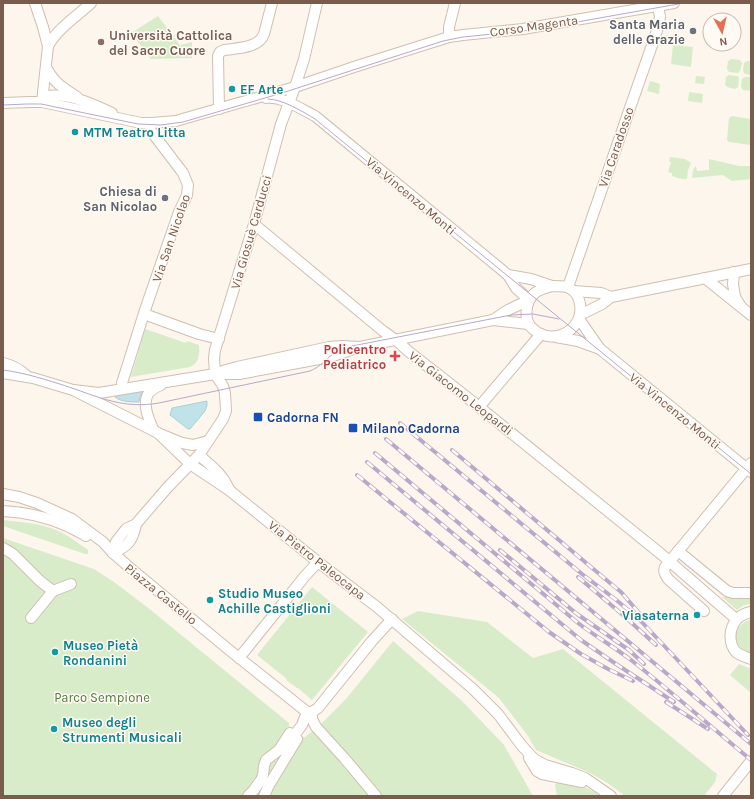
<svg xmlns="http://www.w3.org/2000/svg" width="754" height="799" font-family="Karla,sans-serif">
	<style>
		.green { fill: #d8ecc9 }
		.water { fill: #bfe3e8; stroke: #a5d3da }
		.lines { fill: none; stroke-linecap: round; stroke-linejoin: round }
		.minor-casing { stroke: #d1beb0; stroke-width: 12 }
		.minor { stroke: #fff; stroke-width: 10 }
		.tram { stroke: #b9a8c9; stroke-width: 1 }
		.rail-casing { stroke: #b9a8c9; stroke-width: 4 }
		.rail { stroke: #fffaf3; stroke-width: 2.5; stroke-dasharray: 8; stroke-linecap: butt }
		.worship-dot { fill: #6b7280; stroke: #fffaf3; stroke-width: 1.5 }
		.education-dot { fill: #8d6e63; stroke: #fffaf3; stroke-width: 1.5 }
		.culture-dot { fill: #0f9aa8; stroke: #fffaf3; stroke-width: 1.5 }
		.health-dot { fill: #e0444e; stroke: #fffaf3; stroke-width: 1.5 }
		.transit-dot { fill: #1a4fb4; stroke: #fffaf3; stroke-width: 1.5 }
		.labels { text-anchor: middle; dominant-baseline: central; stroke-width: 3; stroke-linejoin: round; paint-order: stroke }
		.worship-label { font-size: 13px; font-weight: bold; fill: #5b616d; stroke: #fffaf3; text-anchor: end }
		.street-label { font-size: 13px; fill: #7a5c4d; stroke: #fffaf3 }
		.education-label { font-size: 13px; font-weight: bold; fill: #785e54; stroke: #fffaf3; text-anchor: start }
		.culture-label { font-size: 13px; font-weight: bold; fill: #0d838f; stroke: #fffaf3; text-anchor: start }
		.health-label { font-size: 13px; font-weight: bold; fill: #be3a42; stroke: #fffaf3; text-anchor: end }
		.transit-label { font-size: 13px; font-weight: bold; fill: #164399; stroke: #fffaf3; text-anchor: start }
		.park-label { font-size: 13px; fill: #537a41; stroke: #fffaf3 }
	</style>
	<rect width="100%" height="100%" fill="#fdf6ec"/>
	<g class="green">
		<path d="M158,16L180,45L192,42V58L151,59L131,33Z"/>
		<path d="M673,45L693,47L691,67L671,64Z"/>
		<path d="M731,59L740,60L742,63L740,71L738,73L729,72L727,69L728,61Z"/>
		<path d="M747,61H751V75L745,74L743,71L744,63Z"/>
		<path d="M729,75L737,76L739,78L738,87L735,89L727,87L725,85L726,77Z"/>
		<path d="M696,76L705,77L704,84L695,83Z"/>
		<path d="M745,77H751V91L743,90L741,87L742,79Z"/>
		<path d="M650,81L660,84L659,94L647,91Z"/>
		<path d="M689,92L703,94L702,103L688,101Z"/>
		<path d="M732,116L751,119V145L729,142L727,140L729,118Z"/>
		<path d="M670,157L685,159L691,163L688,170L687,179H682L672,176V173L668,172L671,162L669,161Z"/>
		<path d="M709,159L739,166H751V179L732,181L723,175L692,178L693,170L696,166L697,171L709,170Z"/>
		<path d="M145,329L186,343L187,341L199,345C200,354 199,363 190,367L131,377Z"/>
		<path d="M3,520C21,522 39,523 56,530C68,535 78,543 88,550V554H85L3,526Z"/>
		<path d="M3,538L94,569L114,582L147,607L289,723L290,733L297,739L305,737L322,723L346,699L393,641L462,701L504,745L533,796H3Z"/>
		<path d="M312,587L368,632L312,700L298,688H297L286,680L287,679L257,655Z"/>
		<path d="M722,597H751V604L744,605L737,610Z"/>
		<path d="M418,611L487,622L533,658L563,649L717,774L715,782L704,796H625L606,782L588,772L536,750L528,736L499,698L402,619Z"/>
		<path d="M751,619V653C730,647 731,626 751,619Z"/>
		<path d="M739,664L751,669V693L730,675Z"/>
		<path d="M558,782C575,784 586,785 600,796H557L555,785Z"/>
	</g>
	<g class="water">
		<path d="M143,391L140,397L139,402C131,402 121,402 115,397L116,395Z"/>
		<path d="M207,401V406L205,411L190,429H188L170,415L172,408Z"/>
	</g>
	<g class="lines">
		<g class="minor-casing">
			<g id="minor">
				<path d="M35,3L43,27L48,46L42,102"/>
				<path d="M449,37V27L455,3"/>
				<path d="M48,46C57,29 77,16 91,3"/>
				<path d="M46,67C54,83 62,87 77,97"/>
				<path d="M266,98C282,96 301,109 315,116L508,275L516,288L529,300"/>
				<path d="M42,102L48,96C70,93 93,104 112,113"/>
				<path d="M3,103L30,102H42L141,123H151L176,121L193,116L295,87L357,66L449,37L463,35L523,29L674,3"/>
				<path d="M219,109L218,56L220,52L224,50C238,48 259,48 264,34L272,3"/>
				<path d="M254,224L383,331L397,341L408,351L468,398L661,554L736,619"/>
				<path d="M734,272L733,284L735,297L740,305"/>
				<path d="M508,275L531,279L552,286"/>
				<path d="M705,278L751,315"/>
				<path d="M552,286C557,286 562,286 567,287C572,289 576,293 578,297C590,326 555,349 533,329C523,321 525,301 535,293C540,289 546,288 552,286Z"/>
				<path d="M568,287L631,105L657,31L660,17L658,6"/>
				<path d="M574,291L601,293L611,297"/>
				<path d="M144,314L199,334L219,339"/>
				<path d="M580,315L602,304L611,297L751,269"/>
				<path d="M579,319L600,349L751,472"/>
				<path d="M493,320L508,310L529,300"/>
				<path d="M556,337L578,341L600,349"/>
				<path d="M3,363C12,365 19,369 26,375"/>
				<path d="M3,373L33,378L73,390L158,433L182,443L193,445L208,441"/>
				<path d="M215,374L226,370L237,367L329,347L342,346L360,347L493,320L528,324"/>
				<path d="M122,383L145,310L179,212L187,195L188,185L183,173L151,131L149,123"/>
				<path d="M73,390L99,393L215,374H239L330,357L345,352L356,348"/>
				<path d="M479,407L541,334"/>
				<path d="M154,431C149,420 142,405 148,394C151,389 156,387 161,385"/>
				<path d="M158,433L190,464L229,490L318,562L377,607L473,689L498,714L522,746L534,759L545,765L572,773L585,778L611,796"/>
				<path d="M199,455C211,466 222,473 229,489"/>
				<path d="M3,494L19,497L37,503L72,519L103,542L113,553L129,567L228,649L307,712C311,713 314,711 318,708L372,641L392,619"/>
				<path d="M3,511C24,512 47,517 67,526C73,529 80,532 86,536"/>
				<path d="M3,548L13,554L40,581L53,591"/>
				<path d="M678,551L727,591L733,593H751"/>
				<path d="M113,553L116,542L126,529L136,524L167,488L199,455L223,419L226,411L225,393L223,386L215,374L214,358L215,350L254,224L281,124L295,87L304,59L317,3"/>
				<path d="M113,553C128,546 133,541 136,524"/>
				<path d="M53,591L71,584"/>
				<path d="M704,611L668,579C665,574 663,572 665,567L751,463"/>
				<path d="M751,612C746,613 741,615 737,619C729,628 728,643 736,652C741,656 746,657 751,659"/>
				<path d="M31,618L53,591"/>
				<path d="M239,658L305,576L318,562"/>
				<path d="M312,712V719L316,727L345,759L376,796"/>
				<path d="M290,741L302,725L307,712"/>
				<path d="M529,758L537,771L542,774L582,782"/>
				<path d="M248,796L253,791L261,780L263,775L264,766L266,760L279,750L290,733L297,739L269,785L264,796"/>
				<path d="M723,796L751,761"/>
			</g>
		</g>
		<use href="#minor" class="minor"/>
		<g class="tram">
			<path d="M268,99C282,99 304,112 315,119L751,474"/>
			<path d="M3,105L27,104H41L138,124L161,125L183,122L282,93L443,41L463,37L532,30L684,3"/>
			<path d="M3,370C26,373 47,380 69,387C101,398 124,409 159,403L310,371C320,367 325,360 333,354C339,350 345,348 352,346L511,315L533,314L559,319"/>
		</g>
		<g class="rail-casing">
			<g id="rail">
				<path d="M400,423L582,574L615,599L638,618L748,735"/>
				<path d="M386,439L751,744"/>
				<path d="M452,450L610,583L621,592L640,614"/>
				<path d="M375,453L578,623C595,636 614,647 631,660C672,692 711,727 751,760"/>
				<path d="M367,462L581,640L613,662L674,702"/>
				<path d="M357,475L549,632L581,654L608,669L633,681"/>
				<path d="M500,550L577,614L629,650L644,664"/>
				<path d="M578,577L623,615L656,645"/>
				<path d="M666,702L708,729"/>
			</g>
		</g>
		<use href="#rail" class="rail"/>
	</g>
	<g class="worship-dot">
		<circle cx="693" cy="31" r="4"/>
		<circle cx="165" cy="198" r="4"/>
	</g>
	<circle class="education-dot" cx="101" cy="42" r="4"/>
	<g class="culture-dot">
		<circle cx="232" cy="89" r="4"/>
		<circle cx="75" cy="132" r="4"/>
		<circle cx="210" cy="600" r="4"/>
		<circle cx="697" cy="615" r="4"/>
		<circle cx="55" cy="652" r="4"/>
		<circle cx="54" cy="729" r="4"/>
	</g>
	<path class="health-dot" d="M393 350h4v4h4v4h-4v4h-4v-4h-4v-4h4z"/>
	<g class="transit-dot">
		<rect x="253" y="412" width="10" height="10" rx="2"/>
		<rect x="348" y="423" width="10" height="10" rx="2"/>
	</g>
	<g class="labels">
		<g class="worship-label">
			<text x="685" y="24">Santa Maria<tspan x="685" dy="15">delle Grazie</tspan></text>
			<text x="157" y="191">Chiesa di<tspan x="157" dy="15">San Nicolao</tspan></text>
		</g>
		<g class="street-label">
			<text transform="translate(534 26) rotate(-8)">Corso Magenta</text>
			<text transform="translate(616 147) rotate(-71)">Via Caradosso</text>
			<text transform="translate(411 196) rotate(40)">Via Vincenzo Monti</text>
			<text transform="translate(251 232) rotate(-74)">Via Giosuè Carducci</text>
			<text transform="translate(171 238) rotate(-71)">Via San Nicolao</text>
			<text transform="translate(461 393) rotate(38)">Via Giacomo Leopardi</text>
			<text transform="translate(675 411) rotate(39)">Via Vincenzo Monti</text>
			<text transform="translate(317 560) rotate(38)">Via Pietro Paleocapa</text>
			<text transform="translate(161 594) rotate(39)">Piazza Castello</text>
		</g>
		<g class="education-label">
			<text x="109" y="35">Università Cattolica<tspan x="109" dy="15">del Sacro Cuore</tspan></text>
		</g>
		<g class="culture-label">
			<text x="240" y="89">EF Arte</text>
			<text x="83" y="132">MTM Teatro Litta</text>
			<text x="218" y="593">Studio Museo<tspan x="218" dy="15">Achille Castiglioni</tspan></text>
			<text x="689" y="615" text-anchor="end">Viasaterna</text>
			<text x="63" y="645">Museo Pietà<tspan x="63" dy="15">Rondanini</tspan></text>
			<text x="62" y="722">Museo degli<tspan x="62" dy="15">Strumenti Musicali</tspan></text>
		</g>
		<g class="health-label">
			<text x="386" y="349">Policentro<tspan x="386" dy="15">Pediatrico</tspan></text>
		</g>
		<g class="transit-label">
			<text x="267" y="417">Cadorna FN</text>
			<text x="362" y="428">Milano Cadorna</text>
		</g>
		<g class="park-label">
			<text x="102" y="697">Parco Sempione</text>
		</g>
	</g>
	<rect width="754" height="799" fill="none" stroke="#7a5c4d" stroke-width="8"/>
	<g transform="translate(722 32) rotate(172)"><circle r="19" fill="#fffaf3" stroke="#cabbb1"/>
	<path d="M0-3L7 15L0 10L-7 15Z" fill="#e76f51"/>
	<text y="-6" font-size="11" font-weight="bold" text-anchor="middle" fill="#7a5c4d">N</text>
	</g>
</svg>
